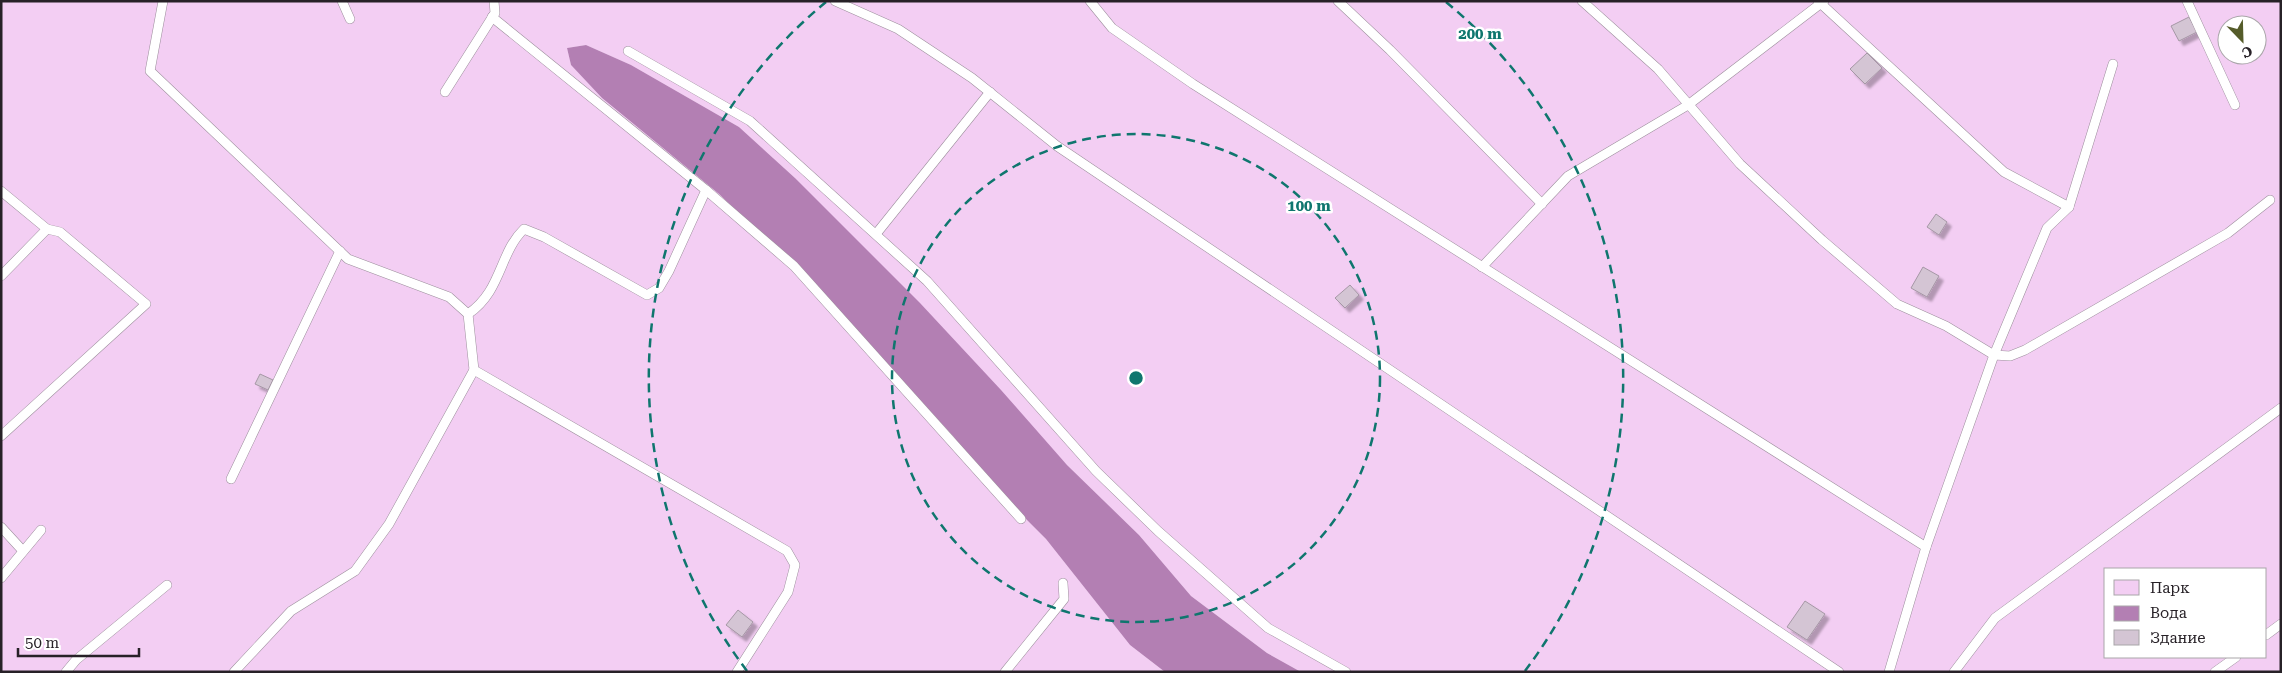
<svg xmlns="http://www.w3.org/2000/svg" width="2282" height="673" font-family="'Roboto Serif',serif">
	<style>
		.green { fill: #f3cef3; fill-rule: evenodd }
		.water { fill: #b37fb3 }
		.building { fill: #d4c5d4; stroke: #a597a5; filter: url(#shadow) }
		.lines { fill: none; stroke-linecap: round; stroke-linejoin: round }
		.service-casing { stroke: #9d8f9d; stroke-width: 10 }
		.service { stroke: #fff; stroke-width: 9 }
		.ring { fill: none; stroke: #0f766e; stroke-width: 2.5; stroke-dasharray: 9 6 }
		.centre { fill: #0f766e; stroke: #fff; stroke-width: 2.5 }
		.ring-label { font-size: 15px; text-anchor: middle; font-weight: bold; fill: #0f766e; stroke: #fff; stroke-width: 5; stroke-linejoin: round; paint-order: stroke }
	</style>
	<defs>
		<filter id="shadow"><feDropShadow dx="4.5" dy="4.5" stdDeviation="1" flood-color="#0004"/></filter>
	</defs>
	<rect width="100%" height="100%" fill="#faeafa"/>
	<path class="green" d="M1,1H2281V672H1301L1267,653L1191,596L1139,535L1067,465L795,178L739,127L631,65L586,45L567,48L571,65L602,98L719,194L818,289L953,436L988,481L1046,539L1130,645L1165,672H1ZM2227,25H2257V55H2227ZM2106,569H2266V657H2106Z"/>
	<path class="water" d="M586,45L631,65L739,127L795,178L920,303L1001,390L1067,465L1139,535L1191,596L1267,653L1301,672H1165L1130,645L1046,539L988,481L953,436L818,289L719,194L602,98L571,65L567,48Z"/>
	<g class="building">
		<path d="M2189,17L2197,32L2179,41L2171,26Z"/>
		<path d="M1867,53L1882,68L1865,84L1850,69Z"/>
		<path d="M1936,214L1947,222L1939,235L1927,227Z"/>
		<path d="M1923,267L1939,276L1927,297L1911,288Z"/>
		<path d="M1350,285L1359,295L1345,308L1335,298Z"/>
		<path d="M260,374L273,380L268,390L255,384Z"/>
		<path d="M1805,601L1825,614L1807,640L1787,627Z"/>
		<path d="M738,610L753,622L742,637L726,625Z"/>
	</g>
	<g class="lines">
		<g class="service-casing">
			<g id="service">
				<path d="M163,1L150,71L348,259L449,297L468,314L474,370L787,551L795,565L788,592L737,672"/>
				<path d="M342,1L350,19"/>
				<path d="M835,1L898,29L972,78L1057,146L1839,672"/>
				<path d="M1090,1L1112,28L1193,84L1926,547"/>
				<path d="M1338,1L1390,50L1542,204"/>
				<path d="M1582,1L1658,69L1740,164L1822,240L1897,304L1946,326L1994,355L2010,356L2025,350L2228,233L2270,200"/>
				<path d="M1818,1L2004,172L2069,207"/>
				<path d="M2187,1L2235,105"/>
				<path d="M492,17L706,190L794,266L1021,519"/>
				<path d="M628,51L750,121L927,281L1096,471L1158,531L1268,628L1346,672"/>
				<path d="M445,92L495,13L494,1"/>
				<path d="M1,191L47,229L60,232L146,304L1,436"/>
				<path d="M876,234L990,92"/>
				<path d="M1482,267L1568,176L1688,105L1824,1"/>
				<path d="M1,276L47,229"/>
				<path d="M468,314C502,291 499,253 524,229L544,237L647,295L659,288L669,271L706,190"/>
				<path d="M231,479L340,251"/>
				<path d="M1,527L23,551"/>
				<path d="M1,578L41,530"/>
				<path d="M2266,635L2281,624"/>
				<path d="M66,672L76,660L167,585"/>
				<path d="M234,672L291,611L355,571L389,524L474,370"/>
				<path d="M1005,672L1064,599L1063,583"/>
				<path d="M1889,672L1926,547L1994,355L2047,228L2069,207L2113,64"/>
				<path d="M1954,672L1995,618L2281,408"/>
				<path d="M2215,672L2236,657"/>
			</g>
		</g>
		<use href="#service" class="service"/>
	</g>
	<g class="ring">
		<circle cx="1136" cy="378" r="244"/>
		<path d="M747 671A487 487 0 0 1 826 2M1446 2A487 487 0 0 1 1525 671"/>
	</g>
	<circle cx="1136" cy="378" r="8" class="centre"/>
	<g class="ring-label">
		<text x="1480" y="39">200 m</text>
		<text x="1309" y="211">100 m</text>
	</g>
	<rect width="2282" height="673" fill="none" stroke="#272127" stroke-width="5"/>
	<rect x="2104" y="568" width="162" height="90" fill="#ffffff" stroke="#a9a6a9"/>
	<rect x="2114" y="580" width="25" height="15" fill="#f3cef3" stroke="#a9a6a9"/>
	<text x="2150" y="593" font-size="15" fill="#272127">Парк</text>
	<rect x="2114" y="606" width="25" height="15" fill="#b37fb3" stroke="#a9a6a9"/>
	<text x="2150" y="618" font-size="15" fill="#272127">Вода</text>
	<rect x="2114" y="630" width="25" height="15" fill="#d4c5d4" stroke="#a9a6a9"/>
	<text x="2150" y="643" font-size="15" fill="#272127">Здание</text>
	<g transform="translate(2242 40) rotate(157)"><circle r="24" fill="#ffffff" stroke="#a9a6a9"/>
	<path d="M0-4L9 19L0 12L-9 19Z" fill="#555c2a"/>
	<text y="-8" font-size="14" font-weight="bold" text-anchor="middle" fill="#272127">С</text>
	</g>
	<path d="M18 648v8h121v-8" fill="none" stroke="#272127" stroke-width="2.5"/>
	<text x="25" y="648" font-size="15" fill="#272127" stroke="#ffffff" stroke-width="4" paint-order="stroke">50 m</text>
</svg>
